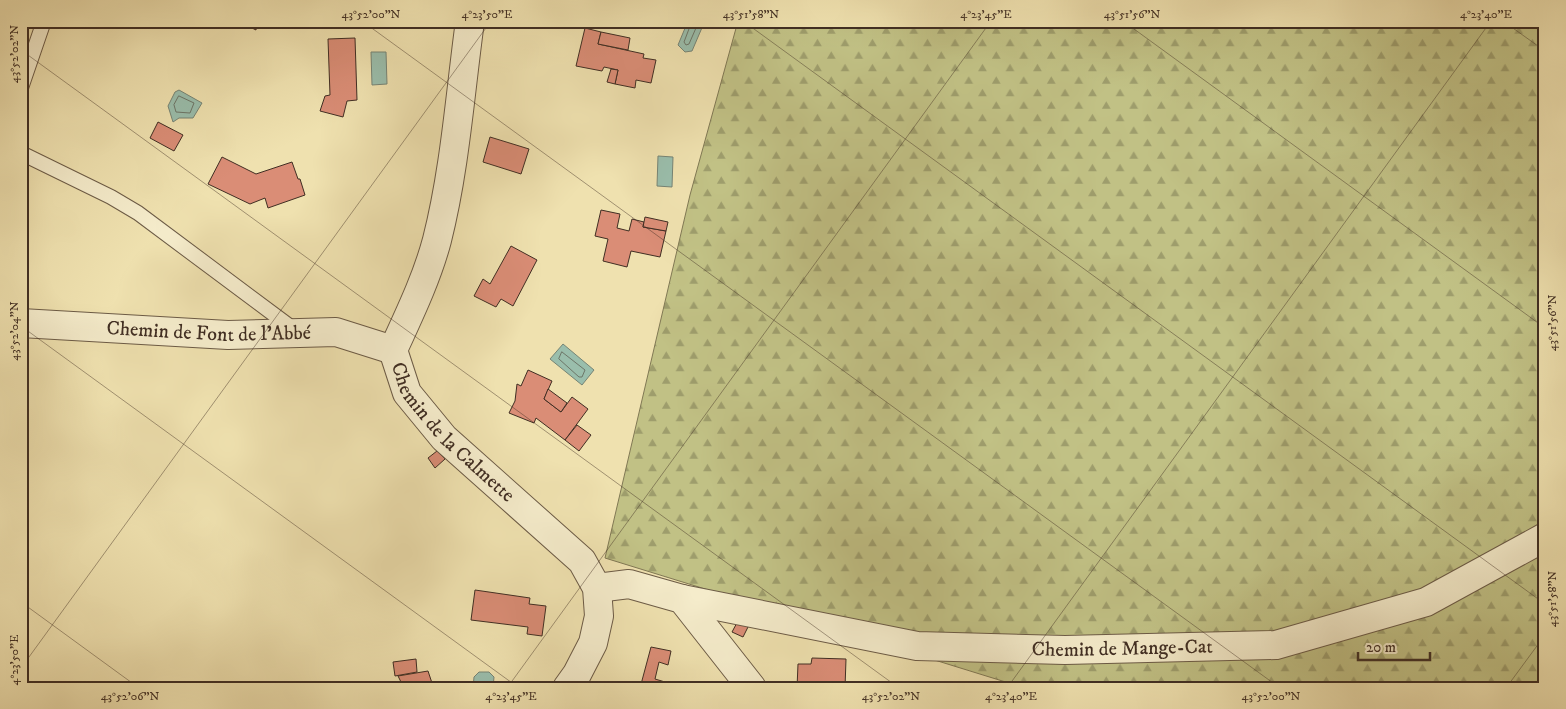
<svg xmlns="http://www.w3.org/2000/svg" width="1566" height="709" font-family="'IM FELL DW Pica',serif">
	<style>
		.forest { fill: url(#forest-firs); stroke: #807854 }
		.water { fill: #9abeac; stroke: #768475 }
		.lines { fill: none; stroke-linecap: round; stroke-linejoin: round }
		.shore { stroke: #6d7668; stroke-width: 1 }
		.building { fill: #da8d76; stroke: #402e23 }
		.service-casing { stroke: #6c5b46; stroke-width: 16 }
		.minor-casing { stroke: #6c5b46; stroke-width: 30 }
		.service { stroke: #f5eccb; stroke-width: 14 }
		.minor { stroke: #f5eccb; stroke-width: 28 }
		.ticks { fill: none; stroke: #402e23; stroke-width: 1; stroke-opacity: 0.45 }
		.labels { text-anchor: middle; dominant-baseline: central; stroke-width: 4; stroke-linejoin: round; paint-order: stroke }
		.street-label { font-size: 20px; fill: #402e23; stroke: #f5eccb }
		.neatline { fill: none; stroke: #402e23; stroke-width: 2 }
		.ticks-label { font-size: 12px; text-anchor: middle; fill: #402e23 }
	</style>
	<defs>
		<pattern id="forest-firs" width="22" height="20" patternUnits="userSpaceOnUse" patternTransform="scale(1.25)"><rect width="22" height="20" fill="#c1c185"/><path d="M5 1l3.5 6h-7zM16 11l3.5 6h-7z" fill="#9e9d6c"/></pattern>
	</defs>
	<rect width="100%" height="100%" fill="#efe1af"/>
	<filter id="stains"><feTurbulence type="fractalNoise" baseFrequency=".004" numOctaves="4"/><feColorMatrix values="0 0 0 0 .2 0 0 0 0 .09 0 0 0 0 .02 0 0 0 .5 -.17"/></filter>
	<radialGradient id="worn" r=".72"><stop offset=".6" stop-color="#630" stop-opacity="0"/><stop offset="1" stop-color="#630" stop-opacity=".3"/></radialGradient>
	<path class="forest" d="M738,21H1545V688H1025L605,558L690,195Z"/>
	<g class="water">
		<path d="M688,21L704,23L692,51L685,52L678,45Z"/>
		<path d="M371,52H386L387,84L372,85Z"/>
		<path d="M179,90L202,103L193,118H179L173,122L168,106L175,92Z"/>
		<path d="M658,156L673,157L672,187L657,186Z"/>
		<path d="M563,344L594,370L582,385L550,359Z"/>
		<path d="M479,672H489L494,677L493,688H473L474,677Z"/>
	</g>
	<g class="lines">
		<g class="shore">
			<path d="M692,21L684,42L686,45L689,44L699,21"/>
			<path d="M179,96L194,103L190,113L176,112L174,105Z"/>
			<path d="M562,352L585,370L582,377H579L559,359Z"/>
		</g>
	</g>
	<g class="building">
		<path d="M238,21H257L256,30Z"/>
		<path d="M585,28L601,32L598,44L644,54L643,58L656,60L651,83L636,80L635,88L615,84L618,70L604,67L602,71L576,66Z"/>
		<path d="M601,32L630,38L628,50L598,44Z"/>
		<path d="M355,38L357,100L347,101L343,117L320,111L325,96L330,95L328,39Z"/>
		<path d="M611,69L618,70L615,84L607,82Z"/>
		<path d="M158,122L183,135L174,151L150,138Z"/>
		<path d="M490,137L529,149L521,174L483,162Z"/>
		<path d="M222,157L256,174L292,162L298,179H300L305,195L268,208L265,198L250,204L208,184Z"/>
		<path d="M601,210L620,214L617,228L629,231L632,219L644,222L643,227L666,231L660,257L631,251L627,267L603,261L608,239L595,236Z"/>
		<path d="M645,217L668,222L666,231L643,227Z"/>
		<path d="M511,246L537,260L513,306L501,299L496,307L474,296L483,279L490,284Z"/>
		<path d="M528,370L552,381L544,399L561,412L572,397L588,409L565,440L536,418L534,423L509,413L515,401L517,384L521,386Z"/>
		<path d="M548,389L567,403L561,412L544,399Z"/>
		<path d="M577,425L591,435L579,451L565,440Z"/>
		<path d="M437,451L445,459L435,468L428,458Z"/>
		<path d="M475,590L530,598L529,604L546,606L542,636L527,634L528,627L471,620Z"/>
		<path d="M739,619L750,623L743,637L732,632Z"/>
		<path d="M651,647L671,651L668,665L659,662L655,679L665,682L663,688H640Z"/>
		<path d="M812,658L846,659L845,688H797L798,664H811Z"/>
		<path d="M416,659L417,672L395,676L393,662Z"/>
		<path d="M428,671L433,686L426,688H404L398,676Z"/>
	</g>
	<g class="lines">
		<g class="service-casing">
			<g id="service">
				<path d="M21,88L44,21"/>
				<path d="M21,153L111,197L138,213L296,331"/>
			</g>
		</g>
		<g class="minor-casing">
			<g id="minor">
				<path id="s1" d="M470,21C460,94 455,169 437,240C427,278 409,315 393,350L407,393L444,438L582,561L597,588L599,616L593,643L577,674L567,688"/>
				<path id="s2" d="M21,323L228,335L336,332L393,350"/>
				<path d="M597,588L629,584L682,599L752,688"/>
				<path id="s3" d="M682,599L917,646L1065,650L1276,645L1426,602L1545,537"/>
			</g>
		</g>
		<use href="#service" class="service"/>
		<use href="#minor" class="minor"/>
	</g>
	<path class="ticks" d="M362,21L1280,688M743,21L1545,604M1123,21L1545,328M1503,21L1545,51M21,50L899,688M21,326L519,688M21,602L139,688M21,668L491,21M507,688L991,21M1007,688L1491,21M1506,688L1545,635"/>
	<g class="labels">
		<g class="street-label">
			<text stroke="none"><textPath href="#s2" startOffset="188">Chemin de Font de l'Abbé</textPath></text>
			<text stroke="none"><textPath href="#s1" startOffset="444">Chemin de la Calmette</textPath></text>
			<text stroke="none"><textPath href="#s3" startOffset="445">Chemin de Mange-Cat</textPath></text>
		</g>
	</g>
	<rect width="1566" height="709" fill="none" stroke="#efe1af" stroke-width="55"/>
	<path d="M1358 652v8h72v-8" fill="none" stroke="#402e23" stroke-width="2.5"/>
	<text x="1366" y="652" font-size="15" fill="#402e23" stroke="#f5eccb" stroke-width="4" paint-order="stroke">20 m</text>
	<rect x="28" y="28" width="1510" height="654" class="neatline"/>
	<g class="ticks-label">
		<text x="371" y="18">43°52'00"N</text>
		<text x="487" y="18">4°23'50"E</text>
		<text x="751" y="18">43°51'58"N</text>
		<text x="986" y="18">4°23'45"E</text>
		<text x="1132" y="18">43°51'56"N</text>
		<text x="1486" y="18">4°23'40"E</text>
		<text transform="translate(14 54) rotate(-90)" y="4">43°52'02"N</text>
		<text transform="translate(1552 323) rotate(-90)" y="4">43°51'56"N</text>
		<text transform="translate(14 331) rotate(-90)" y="4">43°52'04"N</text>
		<text transform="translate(1552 599) rotate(-90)" y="4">43°51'58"N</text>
		<text transform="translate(14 660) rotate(-90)" y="4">4°23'50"E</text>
		<text x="130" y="700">43°52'06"N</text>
		<text x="511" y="700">4°23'45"E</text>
		<text x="891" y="700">43°52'02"N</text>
		<text x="1011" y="700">4°23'40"E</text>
		<text x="1271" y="700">43°52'00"N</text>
	</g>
	<rect width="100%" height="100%" filter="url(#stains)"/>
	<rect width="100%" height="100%" fill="url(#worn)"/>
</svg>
